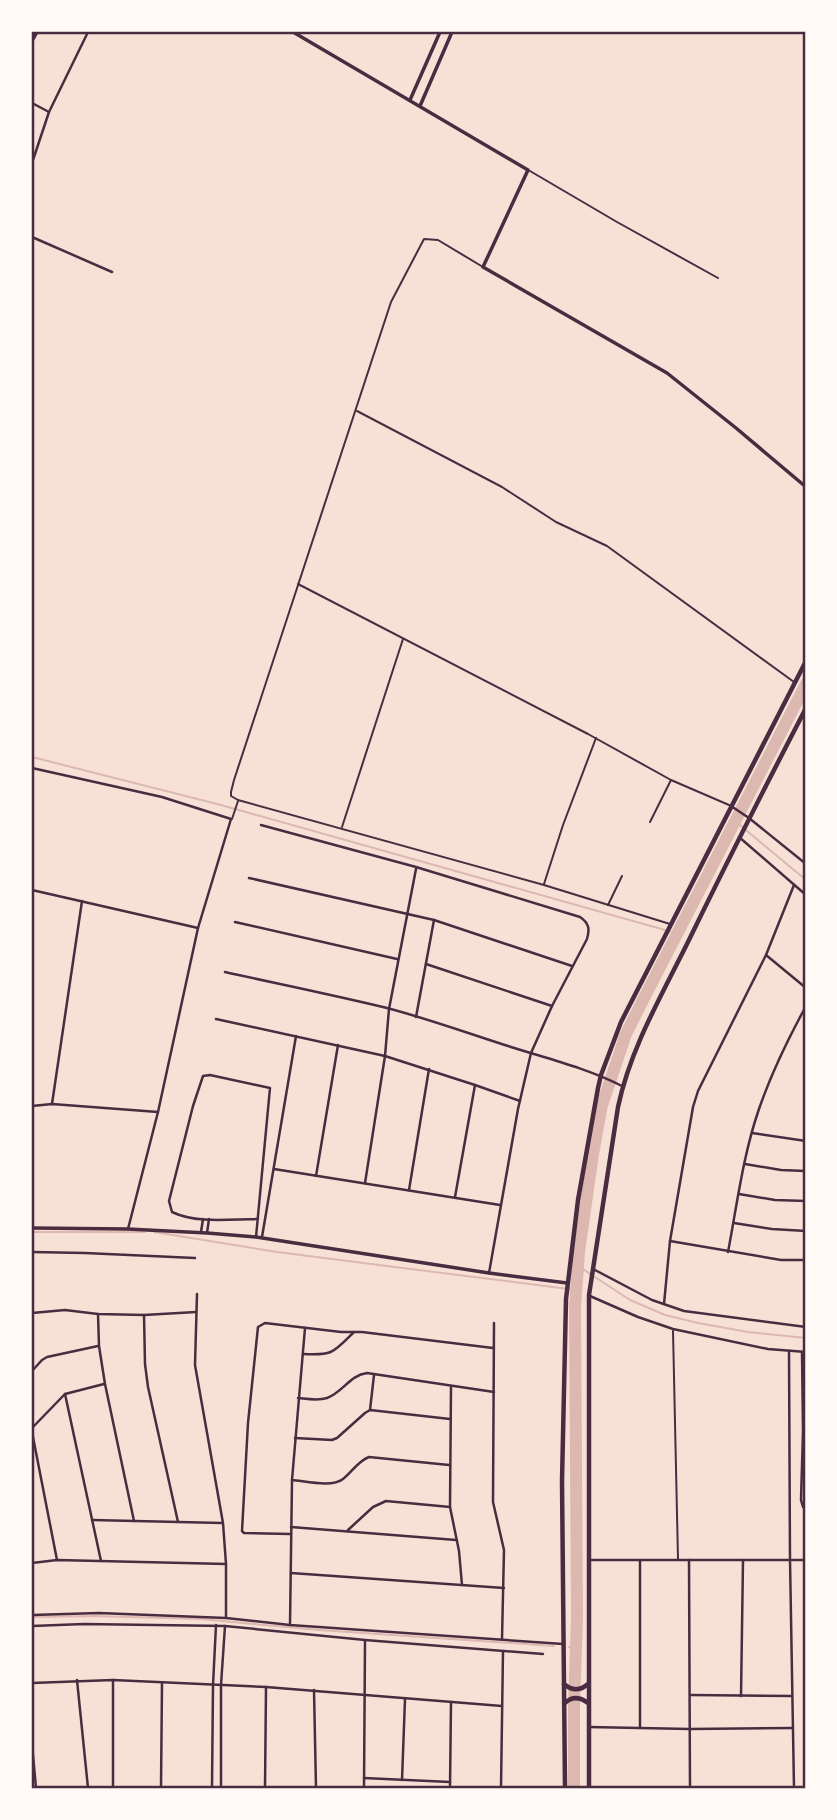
<svg xmlns="http://www.w3.org/2000/svg" width="837" height="1820" font-family="'Space Grotesk',sans-serif">
	<style>
		.lines { fill: none; stroke-linecap: round; stroke-linejoin: round }
		.stream { stroke: #dcb8b0; stroke-width: 2 }
		.river { stroke: #dcb8b0; stroke-width: 12 }
		.service { stroke: #4a2c40; stroke-width: 2 }
		.minor { stroke: #4a2c40; stroke-width: 2.5 }
		.tertiary { stroke: #4a2c40; stroke-width: 3.5 }
		.secondary { stroke: #4a2c40; stroke-width: 4.5 }
		.neatline { fill: none; stroke: #4a2c40; stroke-width: 2.5 }
	</style>
	<rect width="100%" height="100%" fill="#f7e1d7"/>
	<g class="lines">
		<g class="stream">
			<path d="M32,757L221,805L665,930"/>
			<path d="M735,821L806,880"/>
			<path d="M671,932L677,933"/>
			<path d="M32,1232H145"/>
			<path d="M154,1232L277,1252L576,1290"/>
			<path d="M579,1266L590,1274"/>
			<path d="M595,1277L630,1300L665,1315L698,1323L748,1332L806,1338"/>
			<path d="M32,1617L94,1616L201,1619L319,1630L554,1646"/>
			<path d="M569,1647H576"/>
		</g>
		<path class="river" d="M574,1788V1705L577,1618L575,1307L579,1252L593,1154L602,1105L626,1034L644,998L806,684"/>
		<g class="service">
			<path d="M530,171L617,222L718,278"/>
			<path d="M483,267L438,240L424,239L391,302L234,780L231,792V796L238,800L544,885L670,924"/>
			<path d="M357,411L502,487L556,522L607,546L794,682"/>
			<path d="M298,584L588,734L671,780L729,805"/>
			<path d="M232,819L238,801"/>
			<path d="M650,822L671,780"/>
			<path d="M342,827L403,639"/>
			<path d="M544,884L563,825L596,738"/>
			<path d="M608,905L622,876"/>
			<path d="M673,1331L678,1559"/>
		</g>
		<g class="minor">
			<path d="M32,103L49,112"/>
			<path d="M32,163L49,112L88,32"/>
			<path d="M32,237L112,272"/>
			<path d="M32,768L162,797L231,819L198,928L158,1112L128,1229"/>
			<path d="M731,806L749,818L806,864"/>
			<path d="M261,825L416,867L580,917C589,923 590,929 587,939L552,1006L531,1053L518,1109L489,1273"/>
			<path d="M739,837L806,895"/>
			<path d="M249,878L434,920L572,966"/>
			<path d="M32,890L198,928"/>
			<path d="M235,922L397,959"/>
			<path d="M766,955L806,988"/>
			<path d="M426,964L552,1006"/>
			<path d="M225,972C279,984 333,995 387,1008C429,1019 470,1034 511,1047C549,1059 586,1068 622,1086"/>
			<path d="M416,1017L434,920"/>
			<path d="M216,1019L385,1056L475,1085L520,1101"/>
			<path d="M52,1104L82,901"/>
			<path d="M32,1106L52,1104L158,1112"/>
			<path d="M752,1133L806,1141"/>
			<path d="M745,1164L781,1170L806,1171"/>
			<path d="M274,1169L500,1205"/>
			<path d="M316,1176L338,1045"/>
			<path d="M365,1183L385,1056L389,1009L416,869"/>
			<path d="M409,1190L429,1069"/>
			<path d="M739,1194L775,1200L806,1201"/>
			<path d="M455,1197L475,1085"/>
			<path d="M734,1223L772,1229L806,1231"/>
			<path d="M201,1232L203,1219"/>
			<path d="M207,1233L209,1219"/>
			<path d="M256,1237L270,1088L210,1075L203,1076L193,1106L169,1201L172,1212C197,1224 231,1219 258,1219"/>
			<path d="M262,1237L296,1036"/>
			<path d="M670,1241L781,1260H806"/>
			<path d="M32,1252L85,1253L195,1258"/>
			<path d="M728,1252C737,1205 743,1155 759,1109C771,1074 788,1039 806,1006"/>
			<path d="M593,1269L652,1300L684,1311L806,1327"/>
			<path d="M197,1294L195,1365L223,1523L226,1564V1617"/>
			<path d="M590,1296L638,1317L673,1329L768,1349L806,1352"/>
			<path d="M664,1304L670,1241L693,1107L698,1091L766,955L794,885"/>
			<path d="M32,1313L65,1310L98,1314L144,1315L196,1312"/>
			<path d="M98,1314L99,1346L105,1384L134,1521"/>
			<path d="M144,1315L145,1364L148,1387L178,1522"/>
			<path d="M494,1323L493,1502L504,1550L502,1639"/>
			<path d="M789,1351L790,1560L794,1788"/>
			<path d="M802,1352L803,1431L801,1500L803,1507H806"/>
			<path d="M303,1354C333,1356 334,1352 354,1332"/>
			<path d="M32,1371L42,1360L47,1357L98,1346"/>
			<path d="M451,1387L450,1507L459,1551L462,1585"/>
			<path d="M65,1394L101,1561"/>
			<path d="M298,1398C308,1399 318,1401 327,1398C343,1392 350,1375 367,1373L494,1392"/>
			<path d="M370,1410L374,1375"/>
			<path d="M32,1428L65,1394L104,1384"/>
			<path d="M32,1432L57,1560"/>
			<path d="M295,1438L332,1440L337,1438L365,1413L370,1410L450,1419"/>
			<path d="M292,1480C305,1481 332,1488 343,1479C352,1472 358,1461 369,1457L449,1465"/>
			<path d="M92,1520L222,1523"/>
			<path d="M291,1527L456,1540"/>
			<path d="M348,1530L373,1507L386,1501L450,1507"/>
			<path d="M290,1534L244,1533L242,1531L248,1423L258,1327L265,1323L341,1332H362L493,1348"/>
			<path d="M589,1560H806"/>
			<path d="M689,1560L690,1788"/>
			<path d="M805,1560L806,1605"/>
			<path d="M640,1561V1728"/>
			<path d="M32,1563L57,1560L226,1564"/>
			<path d="M291,1573L504,1588"/>
			<path d="M32,1615L99,1613L226,1618L290,1625L563,1644"/>
			<path d="M290,1625L292,1480L305,1328"/>
			<path d="M32,1626L84,1624L225,1626L365,1640L543,1654"/>
			<path d="M77,1680L88,1788"/>
			<path d="M32,1683L113,1680L266,1687L502,1706"/>
			<path d="M314,1690L316,1788"/>
			<path d="M691,1695L792,1696"/>
			<path d="M741,1696L743,1561"/>
			<path d="M589,1727L690,1729L792,1728"/>
			<path d="M32,1744L36,1788"/>
			<path d="M364,1778L450,1782"/>
			<path d="M402,1780L405,1699"/>
			<path d="M113,1788V1680"/>
			<path d="M161,1788L162,1683"/>
			<path d="M212,1788L213,1685L216,1625"/>
			<path d="M221,1788V1685L225,1626"/>
			<path d="M265,1788L266,1687"/>
			<path d="M364,1788L365,1641"/>
			<path d="M450,1788L451,1702"/>
			<path d="M501,1788L503,1651"/>
		</g>
		<g class="tertiary">
			<path d="M293,32L528,170L483,267L667,373L736,428L806,487"/>
			<path d="M32,41L37,32"/>
			<path d="M410,100L440,32"/>
			<path d="M420,106L452,32"/>
			<path d="M32,1228L128,1229L207,1233L256,1237L489,1273L567,1283"/>
		</g>
		<g class="secondary">
			<path d="M564,1684C572,1691 580,1691 588,1684"/>
			<path d="M565,1703C572,1696 580,1697 588,1703"/>
			<path d="M565,1788L562,1481L566,1299L578,1200L598,1088L601,1075L621,1022L806,661"/>
			<path d="M589,1788V1295L618,1107C630,1050 660,998 686,946C725,866 765,787 806,708"/>
		</g>
	</g>
	<rect width="837" height="1820" fill="none" stroke="#fffaf5" stroke-width="66"/>
	<rect x="33" y="33" width="771" height="1754" class="neatline"/>
</svg>
